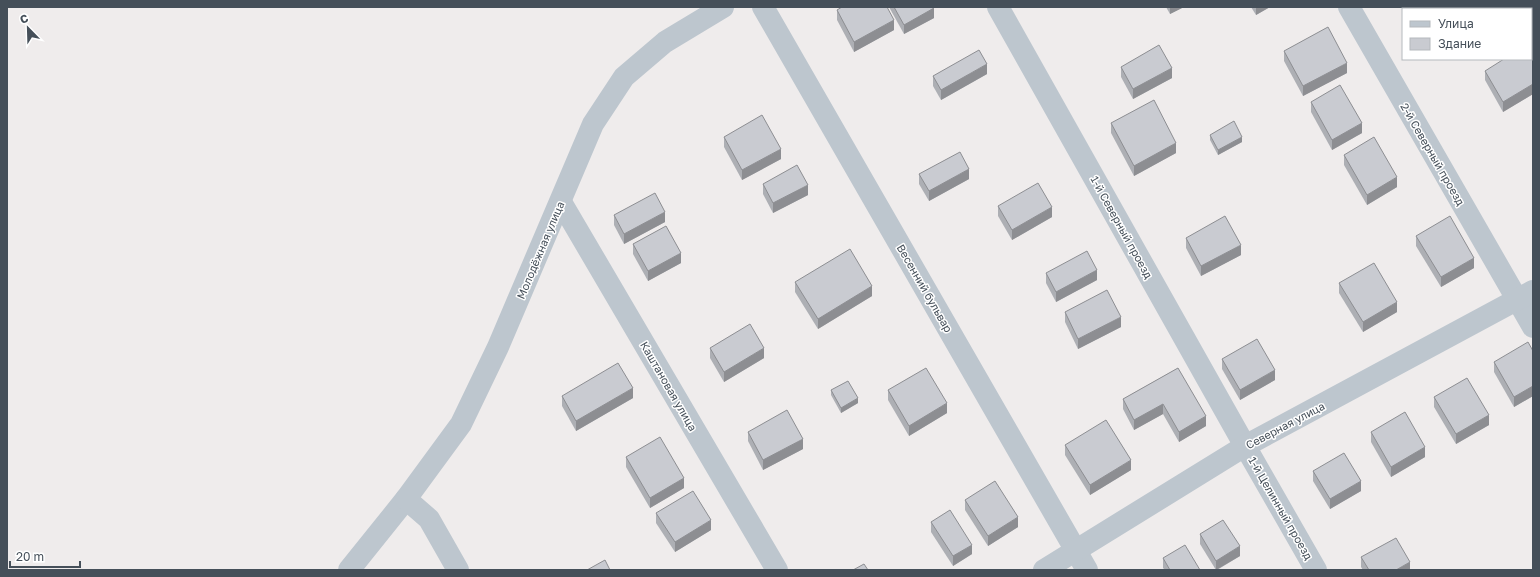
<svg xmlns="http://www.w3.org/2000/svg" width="1540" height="577" font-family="'Golos Text',sans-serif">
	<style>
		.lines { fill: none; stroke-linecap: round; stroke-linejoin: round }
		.street { stroke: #bdc6ce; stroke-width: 22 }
		.wall { fill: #adafb4 }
		.shaded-wall { fill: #8d8e92 }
		.building { fill: #c9cbd1; stroke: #8d8e92 }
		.labels { text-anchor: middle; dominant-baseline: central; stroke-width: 3; stroke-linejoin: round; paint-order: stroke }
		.street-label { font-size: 11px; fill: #454f59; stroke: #fff }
	</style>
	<rect width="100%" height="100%" fill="#efecec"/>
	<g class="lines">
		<g class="street">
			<path d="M763,7L1087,570"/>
			<path d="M998,7L1245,446L1316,570"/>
			<path d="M1349,7L1533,327"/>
			<path d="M561,202L777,570"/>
			<path d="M349,570L406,499"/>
			<path d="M458,570L429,519L406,499L461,424L498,347L593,124L624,77L665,42L723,7"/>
			<path d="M1044,570L1245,446L1533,291"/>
		</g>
	</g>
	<g class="wall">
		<path d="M889,7H933L934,18L904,34Z"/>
		<path d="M1166,7H1184L1170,14Z"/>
		<path d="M1251,7H1270L1256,15Z"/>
		<path d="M837,10L894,30L854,52L837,20Z"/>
		<path d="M1284,51L1347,73L1303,96L1284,61Z"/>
		<path d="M1533,53V94L1503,112L1485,80V71Z"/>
		<path d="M1121,67L1172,78L1133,99L1121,77Z"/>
		<path d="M987,74L941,100L933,86V76Z"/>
		<path d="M1311,102L1362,133L1332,150L1311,112Z"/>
		<path d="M1111,123L1176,153L1134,176L1111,133Z"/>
		<path d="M1210,135L1242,142L1218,155L1210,140Z"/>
		<path d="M724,137L781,159L742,180L724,147Z"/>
		<path d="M1344,155L1397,187L1367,205L1344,165Z"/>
		<path d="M919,174L969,179L929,201L919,184Z"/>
		<path d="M763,184L808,195L773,213L763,194Z"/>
		<path d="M998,206L1052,217L1012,240L998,216Z"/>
		<path d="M614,215L665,222L624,244L614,225Z"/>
		<path d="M1416,236L1474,268L1441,287L1416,246Z"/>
		<path d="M1186,238L1241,255L1201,276L1186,248Z"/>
		<path d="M633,244L681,263L648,281L633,254Z"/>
		<path d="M1046,273L1097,280L1056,302L1046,283Z"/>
		<path d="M795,282L872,296L818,329L795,292Z"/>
		<path d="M1339,283L1397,312L1363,332L1339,293Z"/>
		<path d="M1065,312L1121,327L1078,349L1065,322Z"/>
		<path d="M710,348L764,358L724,382L710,358Z"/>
		<path d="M1533,351V396L1514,407L1494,372V362Z"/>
		<path d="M1222,359L1275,380L1240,400L1222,369Z"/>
		<path d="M1178,368L1206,426L1179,442L1163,414L1134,430L1123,409V399Z"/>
		<path d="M831,390L858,403L841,413L831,395Z"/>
		<path d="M888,390L947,413L909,436L888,400Z"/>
		<path d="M562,396L633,398L576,431L562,406Z"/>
		<path d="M1434,397L1489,425L1456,444L1434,407Z"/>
		<path d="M748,432L803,449L763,470L748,441Z"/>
		<path d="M1371,432L1425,457L1391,477L1371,442Z"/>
		<path d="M1065,445L1131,470L1090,495L1065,455Z"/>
		<path d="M626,457L684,488L650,508L626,467Z"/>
		<path d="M1313,471L1361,491L1330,509L1313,481Z"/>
		<path d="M965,500L1018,527L988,546L965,510Z"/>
		<path d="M656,513L711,530L675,552L656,523Z"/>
		<path d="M931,522L972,554L953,566L931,532Z"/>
		<path d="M1200,534L1240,556L1217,570H1216L1200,544Z"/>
		<path d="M1361,557L1410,570H1363L1361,567Z"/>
		<path d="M1163,558L1200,570H1165L1163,568Z"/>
	</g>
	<g class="shaded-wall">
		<path d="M1170,7H1184L1170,14Z"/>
		<path d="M1256,7H1270L1256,15Z"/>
		<path d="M934,8V18L904,34V25Z"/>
		<path d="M894,20V30L854,52V42Z"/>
		<path d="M1347,63V73L1303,96V86Z"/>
		<path d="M987,64V74L941,100V90Z"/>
		<path d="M1172,68V78L1133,99V89Z"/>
		<path d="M1533,84V94L1503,112V102Z"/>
		<path d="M1362,123V133L1332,150V140Z"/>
		<path d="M1242,137V142L1218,155V150Z"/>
		<path d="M1176,143V153L1134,176V166Z"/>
		<path d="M781,149V159L742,180V170Z"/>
		<path d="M969,169V179L929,201V191Z"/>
		<path d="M1397,177V187L1367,205V195Z"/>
		<path d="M808,185V195L773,213V203Z"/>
		<path d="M1052,207V217L1012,240V230Z"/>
		<path d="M665,212V222L624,244V234Z"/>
		<path d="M1241,245V255L1201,276V266Z"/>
		<path d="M681,253V263L648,281V271Z"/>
		<path d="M1474,258V268L1441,287V277Z"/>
		<path d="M1097,270V280L1056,302V292Z"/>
		<path d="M872,286V296L818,329V319Z"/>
		<path d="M1397,302V312L1363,332V322Z"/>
		<path d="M1121,317V327L1078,349V339Z"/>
		<path d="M764,348V358L724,382V372Z"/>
		<path d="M1275,370V380L1240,400V390Z"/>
		<path d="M1533,386V396L1514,407V397Z"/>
		<path d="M633,388V398L576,431V421Z"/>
		<path d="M858,398V403L841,413V408Z"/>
		<path d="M947,403V413L909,436V426Z"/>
		<path d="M1163,404V414L1134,430V420Z"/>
		<path d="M1489,415V425L1456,444V434Z"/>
		<path d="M1206,416V426L1179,442V432Z"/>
		<path d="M803,439V449L763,470V460Z"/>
		<path d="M1425,447V457L1391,477V467Z"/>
		<path d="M1131,460V470L1090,495V485Z"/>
		<path d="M684,478V488L650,508V498Z"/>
		<path d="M1361,481V491L1330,509V499Z"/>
		<path d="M1018,517V527L988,546V536Z"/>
		<path d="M711,520V530L675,552V542Z"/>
		<path d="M972,545V554L953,566V556Z"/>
		<path d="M1240,546V556L1216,570V561Z"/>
		<path d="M1410,562V570H1396Z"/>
	</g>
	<g class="building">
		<path d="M842,7H887L894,20L854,42L837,10Z"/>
		<path d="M894,7H933L934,8L904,25Z"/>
		<path d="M1469,7H1505L1506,9H1466Z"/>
		<path d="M1328,27L1347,63L1303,86L1284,51Z"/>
		<path d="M1159,45L1172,68L1133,89L1121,67Z"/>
		<path d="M1531,49L1533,53V84L1503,102L1485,71L1504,59H1531Z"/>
		<path d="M979,50L987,64L941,90L933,76Z"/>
		<path d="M1340,85L1362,123L1332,140L1311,102Z"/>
		<path d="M1154,100L1176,143L1134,166L1111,123Z"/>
		<path d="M762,115L781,149L742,170L724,137Z"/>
		<path d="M1234,121L1242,137L1218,150L1210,135Z"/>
		<path d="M1374,137L1397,177L1367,195L1344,155Z"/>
		<path d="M960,152L969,169L929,191L919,174Z"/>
		<path d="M797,165L808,185L773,203L763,184Z"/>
		<path d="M1038,183L1052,207L1012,230L998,206Z"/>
		<path d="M655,193L665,212L624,234L614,215Z"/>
		<path d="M1225,216L1241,245L1201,266L1186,238Z"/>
		<path d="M1450,216L1474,258L1441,277L1416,236Z"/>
		<path d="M666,226L681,253L648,271L633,244Z"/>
		<path d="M850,249L872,286L818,319L795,282Z"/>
		<path d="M1087,251L1097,270L1056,292L1046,273Z"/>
		<path d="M1374,263L1397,302L1363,322L1339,283Z"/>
		<path d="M1107,290L1121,317L1078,339L1065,312Z"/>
		<path d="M750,324L764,348L724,372L710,348Z"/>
		<path d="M1257,339L1275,370L1240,390L1222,359Z"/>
		<path d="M1528,342L1533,351V386L1514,397L1494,362Z"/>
		<path d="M618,363L633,388L576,421L562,396Z"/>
		<path d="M926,368L947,403L909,426L888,390Z"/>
		<path d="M1178,368L1206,416L1179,432L1163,404L1134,420L1123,399Z"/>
		<path d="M1467,378L1489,415L1456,434L1434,397Z"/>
		<path d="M848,381L858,398L841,408L831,390Z"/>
		<path d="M787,410L803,439L763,460L748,432Z"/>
		<path d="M1405,412L1425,447L1391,467L1371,432Z"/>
		<path d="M1106,420L1131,460L1090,485L1065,445Z"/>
		<path d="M660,437L684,478L650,498L626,457Z"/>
		<path d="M1344,453L1361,481L1330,499L1313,471Z"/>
		<path d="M995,481L1018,517L988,536L965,500Z"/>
		<path d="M693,491L711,520L675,542L656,513Z"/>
		<path d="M950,510L972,545L953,556L931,522Z"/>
		<path d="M1223,520L1240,546L1216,561L1200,534Z"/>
		<path d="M1396,538L1410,562L1396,570H1369L1361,557Z"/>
		<path d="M1185,545L1200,570H1170L1163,558Z"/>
		<path d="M605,560L610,570H587Z"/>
		<path d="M864,564L868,570H853Z"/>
	</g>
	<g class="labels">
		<g class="street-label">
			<text transform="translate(1433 154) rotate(60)">2-й Северный проезд</text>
			<text transform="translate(1122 227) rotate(61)">1-й Северный проезд</text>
			<text transform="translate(540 250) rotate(-67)">Молодёжная улица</text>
			<text transform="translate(925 288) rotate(60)">Весенний бульвар</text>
			<text transform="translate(669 386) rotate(60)">Каштановая улица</text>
			<text transform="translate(1285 425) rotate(-28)">Северная улица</text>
			<text transform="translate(1281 508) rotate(60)">1-й Целинный проезд</text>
		</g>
	</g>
	<rect width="1540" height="577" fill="none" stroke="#454f59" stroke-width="16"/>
	<rect x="1402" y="8" width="130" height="52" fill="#ffffff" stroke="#b5b9bd"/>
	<rect x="1410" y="21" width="20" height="6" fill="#bdc6ce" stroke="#b5b9bd"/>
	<text x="1438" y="28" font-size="12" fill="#454f59">Улица</text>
	<rect x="1410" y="38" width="20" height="12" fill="#c9cbd1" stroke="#b5b9bd"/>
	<text x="1438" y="48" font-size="12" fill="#454f59">Здание</text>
	<g transform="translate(28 28) rotate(337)" stroke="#ffffff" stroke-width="3" paint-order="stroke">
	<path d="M0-3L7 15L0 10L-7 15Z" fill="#454f59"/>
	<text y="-6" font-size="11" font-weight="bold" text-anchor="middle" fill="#454f59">С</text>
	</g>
	<path d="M10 561v6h70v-6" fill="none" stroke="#454f59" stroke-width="2"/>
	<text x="16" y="561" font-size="12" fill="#454f59" stroke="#ffffff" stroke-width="3" paint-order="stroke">20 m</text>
</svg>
